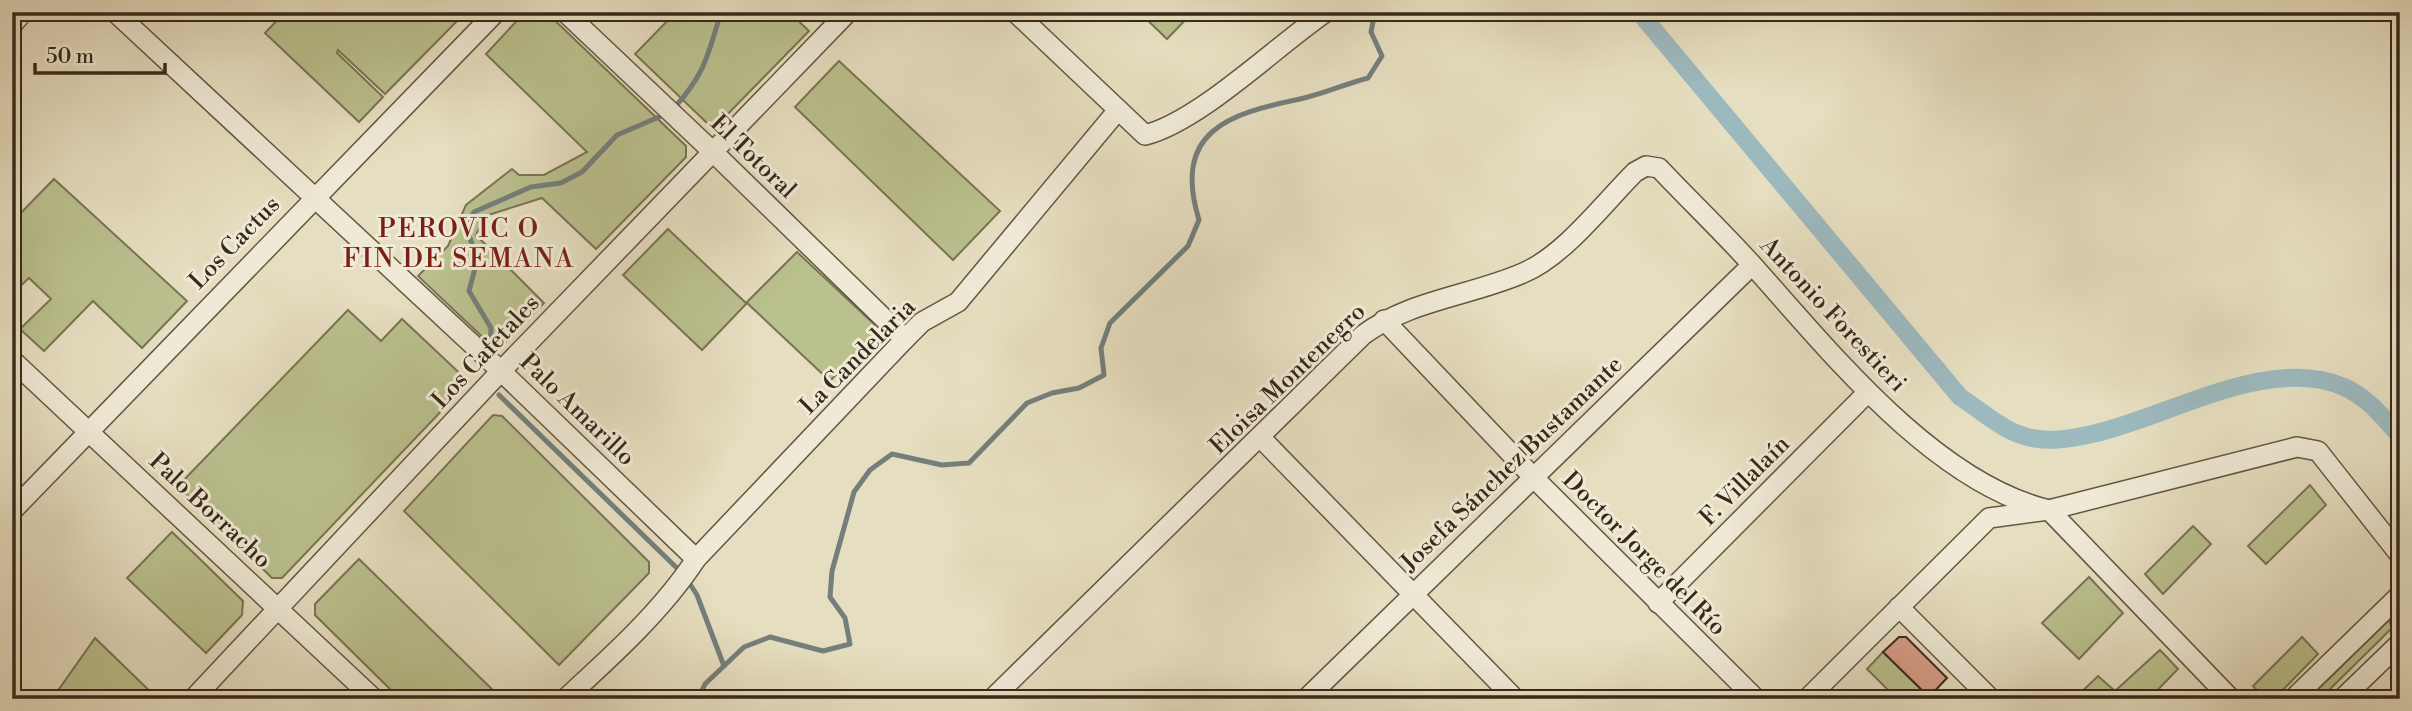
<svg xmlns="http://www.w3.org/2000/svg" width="2412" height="711" font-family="'Libre Bodoni',serif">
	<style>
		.green { fill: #bac08e; stroke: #797454; stroke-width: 2 }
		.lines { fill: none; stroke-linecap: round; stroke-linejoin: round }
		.stream { stroke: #747f7c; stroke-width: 5 }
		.canal { stroke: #9cb9be; stroke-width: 18 }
		.building { fill: #d89f8a; stroke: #382919; stroke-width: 2 }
		.street-casing { stroke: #645643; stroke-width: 22 }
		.street { stroke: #efead6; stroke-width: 19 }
		.labels { text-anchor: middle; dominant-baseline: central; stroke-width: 6; stroke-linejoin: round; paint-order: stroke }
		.street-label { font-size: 24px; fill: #382919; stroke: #efead6 }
		.neighbourhood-label { font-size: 26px; letter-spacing: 2px; fill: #7a1f14; stroke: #efead6 }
	</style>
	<rect width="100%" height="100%" fill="#e6dec0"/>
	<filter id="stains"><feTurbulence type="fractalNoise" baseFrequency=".00286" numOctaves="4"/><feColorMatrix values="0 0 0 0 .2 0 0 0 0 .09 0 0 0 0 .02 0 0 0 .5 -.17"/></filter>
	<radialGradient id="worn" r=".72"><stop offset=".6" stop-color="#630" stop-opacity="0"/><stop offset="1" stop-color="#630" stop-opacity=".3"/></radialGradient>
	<g class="green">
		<path d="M285,12H466L385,94L338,50L337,53L383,97L359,122L265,33Z"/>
		<path d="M525,12H546L686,146V157L596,249L542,198L485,216L476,235L544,303L502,346H492L418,276L448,246L466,205L512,169L519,175H544L587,152L486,54Z"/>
		<path d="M676,12H789L809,31L718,124H708L635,54Z"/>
		<path d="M1139,12H1193L1167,39Z"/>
		<path d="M839,61L1000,211L953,260L795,107Z"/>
		<path d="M54,179L187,301L142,348L93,301L44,351L20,329L51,299L29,278L12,294V222Z"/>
		<path d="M668,229L746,303L797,252L874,324V335L830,381L747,303L702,350L623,275Z"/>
		<path d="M348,310L381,341L402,319L469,382L282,578H272L178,486Z"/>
		<path d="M493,415L502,416L649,562V573L559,665L404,511Z"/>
		<path d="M2310,485L2326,505L2266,564L2248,546Z"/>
		<path d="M2193,526L2211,544L2163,594L2145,574Z"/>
		<path d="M172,532L243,601L242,615L206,653L127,578Z"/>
		<path d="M359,559L502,699H400L315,615V604Z"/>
		<path d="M2089,577L2123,613L2079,659L2042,623Z"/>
		<path d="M2389,620L2392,628L2320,699H2308Z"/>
		<path d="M2302,637L2318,654L2274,699L2264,698L2253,686Z"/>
		<path d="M95,638L158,699H52Z"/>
		<path d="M2160,650L2178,669L2149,699H2121L2114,691L2106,699H2074L2098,676L2115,691Z"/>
		<path d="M1883,652L1929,697L1927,699H1897L1867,669Z"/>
	</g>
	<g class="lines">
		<g class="stream">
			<path d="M674,108C705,74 708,55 721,12"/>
			<path d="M490,348L491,328L469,291L477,261L466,225L474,212L531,187L561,183L582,172L617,135L666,114"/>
			<path d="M499,395L682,573"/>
			<path d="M688,581L697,595L724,666"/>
			<path d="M698,699L705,684L744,647L770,637L823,651L850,644L845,618L830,597L832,571L854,492L870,470L892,454L942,465L969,463L1027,403L1052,393L1079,388L1104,375L1101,348L1110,323L1188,246L1199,220C1172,131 1228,114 1300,99C1323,94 1345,84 1368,78L1382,56L1371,32L1375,12"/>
		</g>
		<path class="canal" d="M1639,12L1960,397C1979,409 2002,430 2024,436C2046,443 2070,439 2092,434C2166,418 2269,354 2344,387C2367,397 2383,417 2400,436"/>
	</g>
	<path class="building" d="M1899,637H1906L1947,678L1929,697L1883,652Z"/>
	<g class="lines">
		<g class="street-casing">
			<g id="street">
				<path d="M115,12L501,371L696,559"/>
				<path d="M565,12L712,151L905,339"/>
				<path d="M1015,12L1145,135C1200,121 1276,46 1326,12"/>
				<path d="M12,25L23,12"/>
				<path d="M1384,320L1535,479L1756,699"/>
				<path d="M12,360L374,699"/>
				<path d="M1260,437L1515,699"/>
				<path d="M12,511L496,12"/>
				<path d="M1658,603L1867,393"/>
				<path d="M1899,607L1991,699"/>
				<path d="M193,699L501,371L848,12"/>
				<path d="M565,699C611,657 662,611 696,559L905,339L922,322L958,302L1118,110"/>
				<path d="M992,699L1363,335C1410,300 1470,296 1523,273C1564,256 1603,204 1635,172L1646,166L1659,168C1691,202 1725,234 1756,269C1831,353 1935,483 2049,510L2231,699"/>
				<path d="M1306,699L1752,265"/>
				<path d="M1807,699L1989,518L2049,510L2297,447L2318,451L2400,555"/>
				<path d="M2293,699L2400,595"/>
				<path d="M2342,699L2400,643"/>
			</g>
		</g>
		<use href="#street" class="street"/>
	</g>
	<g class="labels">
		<g class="street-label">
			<text transform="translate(753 157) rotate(44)">El Totoral</text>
			<text transform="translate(235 243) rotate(-46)">Los Cactus</text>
			<text transform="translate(1833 315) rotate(47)">Antonio Forestieri</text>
			<text transform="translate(486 352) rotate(-47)">Los Cafetales</text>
			<text transform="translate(858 357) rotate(-45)">La Candelaria</text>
			<text transform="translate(1288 379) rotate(-44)">Eloisa Montenegro</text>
			<text transform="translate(577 410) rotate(44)">Palo Amarillo</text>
			<text transform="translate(1512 464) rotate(-44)">Josefa Sánchez Bustamante</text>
			<text transform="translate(1745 481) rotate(-45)">F. Villalaín</text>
			<text transform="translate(210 511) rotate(43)">Palo Borracho</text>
			<text transform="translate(1644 554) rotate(45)">Doctor Jorge del Río</text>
		</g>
		<g class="neighbourhood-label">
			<text x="459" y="229">PEROVIC O<tspan x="459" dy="30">FIN DE SEMANA</tspan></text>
		</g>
	</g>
	<rect width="2412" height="711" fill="none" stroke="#e6dec0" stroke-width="42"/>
	<rect x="14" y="14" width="2384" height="683" fill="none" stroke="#382919" stroke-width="3.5"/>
	<rect x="21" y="21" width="2370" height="669" fill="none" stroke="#382919" stroke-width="2"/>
	<path d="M35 63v10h130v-10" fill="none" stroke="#382919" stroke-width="3.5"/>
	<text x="46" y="63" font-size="21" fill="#382919" stroke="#efead6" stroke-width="5" paint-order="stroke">50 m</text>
	<rect width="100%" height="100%" filter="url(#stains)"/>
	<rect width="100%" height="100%" fill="url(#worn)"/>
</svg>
